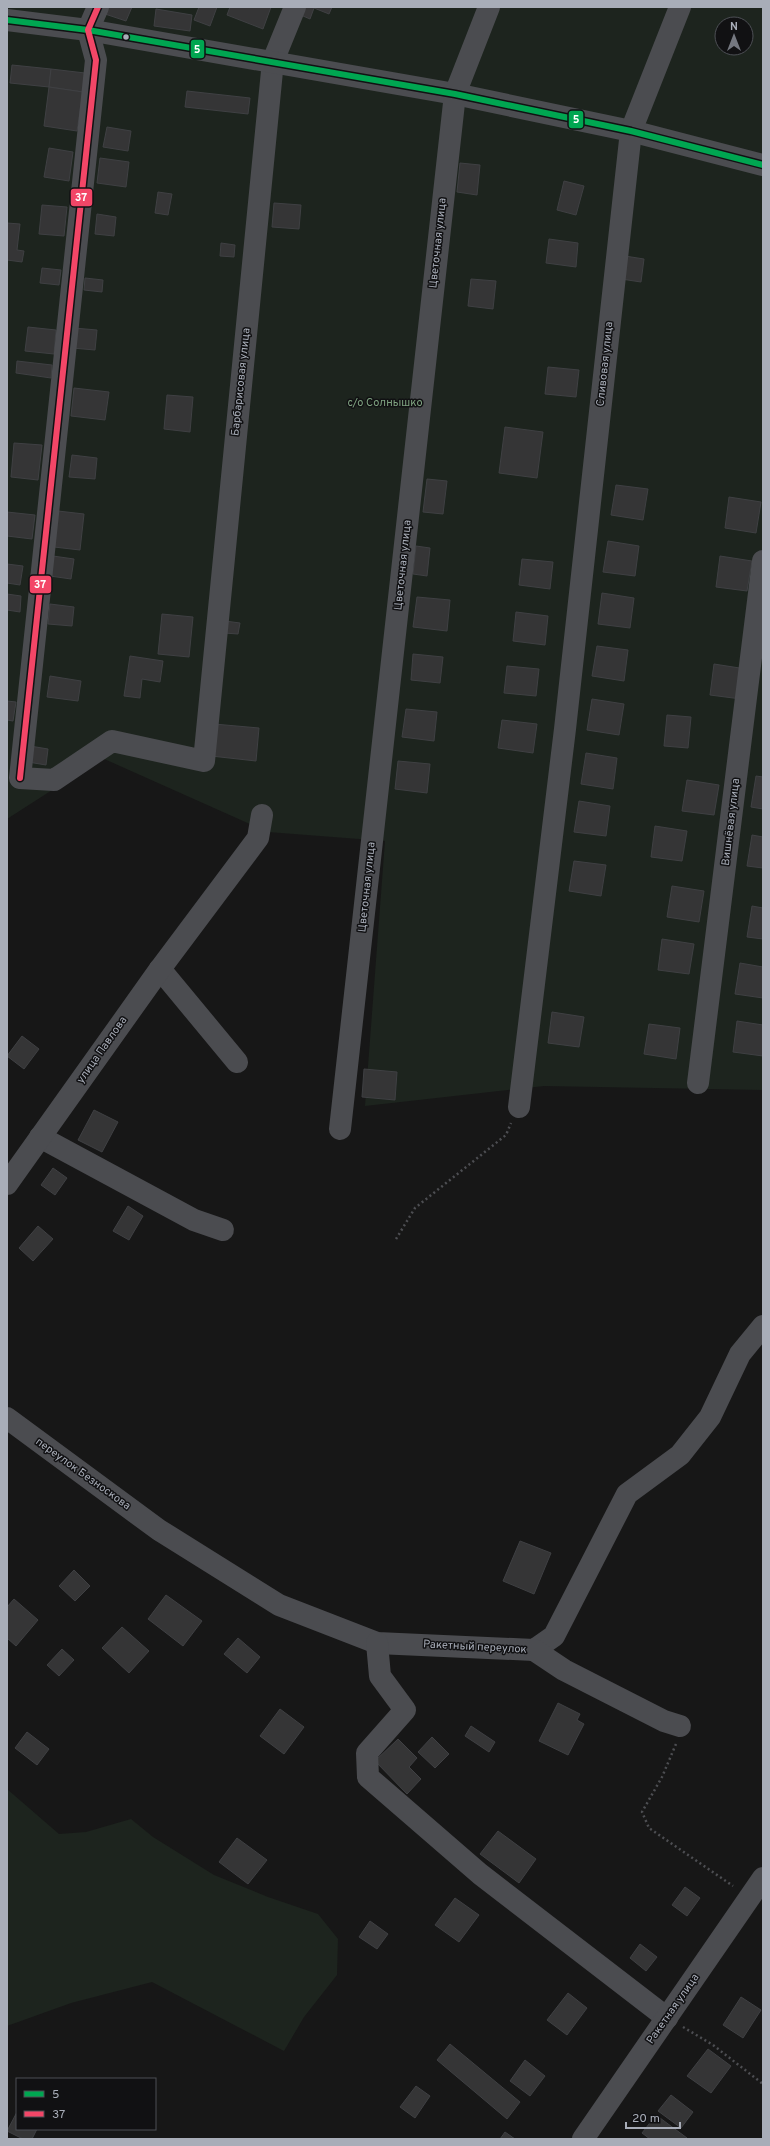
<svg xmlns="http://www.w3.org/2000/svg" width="770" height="2146" font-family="Overpass,sans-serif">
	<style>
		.green { fill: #1d241e; fill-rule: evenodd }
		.building { fill: #353536; stroke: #3f4043 }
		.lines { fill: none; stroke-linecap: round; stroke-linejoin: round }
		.path { stroke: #4d4e52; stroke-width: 2.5; stroke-dasharray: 2 3; stroke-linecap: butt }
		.minor { stroke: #4b4c50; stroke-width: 22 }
		.bus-1-casing { stroke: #111113; stroke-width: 9 }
		.bus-2-casing { stroke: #111113; stroke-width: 9 }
		.bus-1 { stroke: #00a651; stroke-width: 6 }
		.bus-2 { stroke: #f34667; stroke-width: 6 }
		.bus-dot { fill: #a8adb8; stroke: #111113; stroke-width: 1.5 }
		.labels { text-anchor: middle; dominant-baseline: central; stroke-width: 3; stroke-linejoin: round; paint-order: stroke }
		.street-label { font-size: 11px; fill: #a8adb8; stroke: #111113 }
		.park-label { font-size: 11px; fill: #7fa381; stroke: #111113 }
		.line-badge { stroke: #111113; stroke-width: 1.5 }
		.badge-label { font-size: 11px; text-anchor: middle; font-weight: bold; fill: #fff }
	</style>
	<rect width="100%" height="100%" fill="#171717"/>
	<g class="green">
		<path d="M7,7H763V1090L544,1086L365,1106L385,841L268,832L102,758L7,819ZM722,24H746V48H722Z"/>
		<path d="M7,1789L59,1834L86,1832L131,1819L153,1837L214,1875L268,1897L318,1914L338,1939L337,1975L304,2017L284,2051L152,1982L71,2003L7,2026Z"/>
	</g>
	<g class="building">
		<path d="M108,7H132L126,21L105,14Z"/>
		<path d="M199,7H217L210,26L194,20Z"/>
		<path d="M230,7H271L263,29L227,15Z"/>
		<path d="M299,7H332L329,14L314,8L310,19L296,13Z"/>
		<path d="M156,9L192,15L190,31L154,26Z"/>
		<path d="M12,65L51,69L49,87L10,83Z"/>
		<path d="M51,69L85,73L83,92L49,87Z"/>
		<path d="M49,87L83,92L77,131L44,126Z"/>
		<path d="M187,91L250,98L248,114L185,107Z"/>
		<path d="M107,127L131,131L128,151L103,147Z"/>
		<path d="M49,148L73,152L69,181L44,177Z"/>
		<path d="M100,158L129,162L126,187L97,183Z"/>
		<path d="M460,163L480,165L477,195L457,192Z"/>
		<path d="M564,181L584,186L576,215L557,210Z"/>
		<path d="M158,192L172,194L168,215L155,213Z"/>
		<path d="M274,203L301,205L299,229L272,227Z"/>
		<path d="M42,205L67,207L64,236L39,234Z"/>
		<path d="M97,214L116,217L114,236L95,234Z"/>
		<path d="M7,223L20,224L17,250L24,251L22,262L7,260Z"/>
		<path d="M549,239L578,243L576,267L546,263Z"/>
		<path d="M221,243L235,245L234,257L220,256Z"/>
		<path d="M625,256L644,259L641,282L621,279Z"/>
		<path d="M42,268L61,270L59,285L40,283Z"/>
		<path d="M85,278L103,280L102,292L84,290Z"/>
		<path d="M471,279L496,281L493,309L468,306Z"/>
		<path d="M28,327L56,330L54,354L25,351Z"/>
		<path d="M74,328L97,330L95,350L72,348Z"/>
		<path d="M17,361L52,365L51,378L16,373Z"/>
		<path d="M548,367L579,370L576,397L545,394Z"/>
		<path d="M74,388L109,392L105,420L71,416Z"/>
		<path d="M167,395L193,397L190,432L164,429Z"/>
		<path d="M505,427L543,432L537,478L499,473Z"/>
		<path d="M14,443L42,445L38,480L11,477Z"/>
		<path d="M72,455L97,458L95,479L69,477Z"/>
		<path d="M427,479L447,481L443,514L423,512Z"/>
		<path d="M616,485L648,489L643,520L611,515Z"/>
		<path d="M729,497L761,502L756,533L725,528Z"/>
		<path d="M58,511L84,514L80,550L54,547Z"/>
		<path d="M7,512L35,515L32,539L7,536Z"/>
		<path d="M608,541L639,546L635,576L603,572Z"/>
		<path d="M416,546L430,548L427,576L413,574Z"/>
		<path d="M53,556L74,559L71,579L50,576Z"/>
		<path d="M720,556L752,561L747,591L716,587Z"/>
		<path d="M522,559L553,562L550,589L519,585Z"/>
		<path d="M7,564L23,566L20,585L7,583Z"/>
		<path d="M602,593L634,598L630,628L598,624Z"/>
		<path d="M7,594L21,596L20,612L7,610Z"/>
		<path d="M417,597L450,600L447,631L413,627Z"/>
		<path d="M50,604L74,607L72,626L48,624Z"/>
		<path d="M516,612L548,616L545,645L513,641Z"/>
		<path d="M162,614L193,617L189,657L158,654Z"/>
		<path d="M225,621L240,623L238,634L224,633Z"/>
		<path d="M597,646L628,650L624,681L592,676Z"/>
		<path d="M413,654L443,657L440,683L411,680Z"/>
		<path d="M130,656L163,661L160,682L142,679L140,698L124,696Z"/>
		<path d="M714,664L746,669L741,699L710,695Z"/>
		<path d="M507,666L539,669L536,696L504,693Z"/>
		<path d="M50,676L81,681L78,701L47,697Z"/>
		<path d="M592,699L624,704L619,735L587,730Z"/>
		<path d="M7,701L16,702L13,721L7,720Z"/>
		<path d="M406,709L437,712L434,741L402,737Z"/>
		<path d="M667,715L691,717L688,748L664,746Z"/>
		<path d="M502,720L537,724L533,753L498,748Z"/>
		<path d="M214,724L259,728L256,761L211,756Z"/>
		<path d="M30,746L48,749L46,765L28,762Z"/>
		<path d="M586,753L617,758L613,789L581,784Z"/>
		<path d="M398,761L430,764L427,793L395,789Z"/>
		<path d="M756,776L763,777V809L751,807Z"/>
		<path d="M687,780L719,785L714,815L682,811Z"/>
		<path d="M579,801L610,806L606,836L574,832Z"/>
		<path d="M655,826L687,831L682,861L651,857Z"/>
		<path d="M752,835L763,837V868L747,866Z"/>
		<path d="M574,861L606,865L601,896L569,891Z"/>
		<path d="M672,886L704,891L699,922L667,917Z"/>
		<path d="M752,906L763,908V939L747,937Z"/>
		<path d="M662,939L694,944L689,974L658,970Z"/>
		<path d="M740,963L763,967V998L735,994Z"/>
		<path d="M552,1012L584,1017L579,1047L548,1043Z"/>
		<path d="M737,1021L763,1025V1056L733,1052Z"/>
		<path d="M649,1024L680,1028L676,1059L644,1054Z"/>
		<path d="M22,1036L39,1049L24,1069L7,1056Z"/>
		<path d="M364,1069L397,1072L395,1100L362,1097Z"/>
		<path d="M94,1110L118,1122L102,1152L78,1140Z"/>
		<path d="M53,1168L67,1178L55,1195L41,1185Z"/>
		<path d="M128,1206L143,1216L129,1240L113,1231Z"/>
		<path d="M38,1226L53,1239L33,1261L19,1248Z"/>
		<path d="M520,1541L551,1553L534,1594L503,1581Z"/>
		<path d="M74,1570L90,1586L75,1601L59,1586Z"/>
		<path d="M166,1595L202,1621L183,1646L148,1619Z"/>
		<path d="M14,1599L38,1620L16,1646L7,1638V1607Z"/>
		<path d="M122,1627L149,1651L129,1673L102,1648Z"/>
		<path d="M238,1638L260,1657L247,1673L224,1654Z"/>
		<path d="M62,1649L74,1660L59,1676L47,1665Z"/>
		<path d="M558,1703L580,1714L577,1720L584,1724L568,1755L539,1741Z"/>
		<path d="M280,1709L304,1727L284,1754L260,1736Z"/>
		<path d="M471,1726L495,1742L489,1752L465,1736Z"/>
		<path d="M27,1732L49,1749L37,1765L15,1748Z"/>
		<path d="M432,1737L449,1754L435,1768L418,1752Z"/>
		<path d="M398,1739L417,1758L409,1767L421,1779L407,1794L375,1761Z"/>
		<path d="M498,1831L536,1859L519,1883L480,1854Z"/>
		<path d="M237,1838L267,1860L248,1884L219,1862Z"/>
		<path d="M685,1887L700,1898L687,1916L672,1905Z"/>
		<path d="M455,1898L479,1915L459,1942L435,1925Z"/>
		<path d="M370,1921L388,1934L377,1949L359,1937Z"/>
		<path d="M640,1944L657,1957L646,1971L630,1958Z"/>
		<path d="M568,1993L587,2008L567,2035L547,2020Z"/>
		<path d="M741,1997L761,2010L743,2038L723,2025Z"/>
		<path d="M450,2044L520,2102L507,2119L437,2060Z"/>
		<path d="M708,2049L731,2066L711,2093L687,2076Z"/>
		<path d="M525,2060L545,2076L530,2096L510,2081Z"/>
		<path d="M416,2086L430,2096L415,2118L400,2107Z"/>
		<path d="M671,2095L693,2112L681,2128L658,2111Z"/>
		<path d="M17,2112V2129H37L32,2139H23L7,2131Z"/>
		<path d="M656,2115L687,2138L686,2139H650L642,2133Z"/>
		<path d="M505,2132L515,2139H500Z"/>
	</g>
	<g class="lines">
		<g class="path">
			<path d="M396,1239L415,1208L506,1135L511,1123"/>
			<path d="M676,1744L662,1777L642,1812L649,1828L733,1886"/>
			<path d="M683,2027L713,2045L763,2084"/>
		</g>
		<g class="minor">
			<path d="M98,7L88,30L96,60L20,778L54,780L112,741L204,761L273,61L295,7"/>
			<path d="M7,20L88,30L455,94L631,131L763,165"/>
			<path d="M160,969L237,1062"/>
			<path d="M698,1083L763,561"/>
			<path d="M519,1107L565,729L631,131L680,7"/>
			<path d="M340,1129L455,94L489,7"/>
			<path d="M40,1137L194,1220L223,1230"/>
			<path d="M7,1184L160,969L258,838L262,815"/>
			<path d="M7,1418L159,1530L279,1605L377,1643L534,1650L554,1636L627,1494L680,1455L710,1417L740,1354L763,1326"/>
			<path d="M377,1643L380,1676L405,1710L367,1753L368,1777L480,1874L667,2018"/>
			<path d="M534,1650L564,1670L664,1721L680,1726"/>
			<path d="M583,2139L763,1878"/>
		</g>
		<g class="bus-1-casing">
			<path id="bus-1" d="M7,20L88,30L455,94L631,131L763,165"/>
		</g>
		<g class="bus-2-casing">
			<path id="bus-2" d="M20,778L96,60L88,30L98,7"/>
		</g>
		<use href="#bus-1" class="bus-1"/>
		<use href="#bus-2" class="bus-2"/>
	</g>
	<circle class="bus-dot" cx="126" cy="37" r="3.5"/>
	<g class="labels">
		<g class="street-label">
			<text transform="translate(438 243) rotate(-84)">Цветочная улица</text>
			<text transform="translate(605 364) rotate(-84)">Сливовая улица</text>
			<text transform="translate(241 382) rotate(-84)">Барбарисовая улица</text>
			<text transform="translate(403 565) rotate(-84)">Цветочная улица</text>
			<text transform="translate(731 822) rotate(-83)">Вишнёвая улица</text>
			<text transform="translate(367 887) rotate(-84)">Цветочная улица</text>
			<text transform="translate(102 1050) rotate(-55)">улица Павлова</text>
			<text transform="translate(83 1474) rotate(36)">переулок Безноскова</text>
			<text transform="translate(475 1647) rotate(3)">Ракетный переулок</text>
			<text transform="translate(673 2009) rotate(-55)">Ракетная улица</text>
		</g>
		<g class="park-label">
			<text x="385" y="403">с/о Солнышко</text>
		</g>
	</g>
	<g class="line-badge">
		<rect x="190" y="39" width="15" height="20" rx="4" fill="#00a651"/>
		<rect x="568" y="110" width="16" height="19" rx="4" fill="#00a651"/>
		<rect x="70" y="188" width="23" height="19" rx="4" fill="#f34667"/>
		<rect x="29" y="575" width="23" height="19" rx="4" fill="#f34667"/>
	</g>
	<g class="badge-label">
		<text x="197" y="53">5</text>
		<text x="576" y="123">5</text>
		<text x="81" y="201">37</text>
		<text x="40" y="588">37</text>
	</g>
	<rect width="770" height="2146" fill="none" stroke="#a8adb8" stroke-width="16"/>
	<rect x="16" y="2078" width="140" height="52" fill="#111113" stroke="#4d4f55"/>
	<rect x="24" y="2091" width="20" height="6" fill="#00a651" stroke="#4d4f55"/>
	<text x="52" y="2098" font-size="12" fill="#a8adb8">5</text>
	<rect x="24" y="2111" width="20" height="6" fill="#f34667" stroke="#4d4f55"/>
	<text x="52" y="2118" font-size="12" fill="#a8adb8">37</text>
	<g transform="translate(734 36)"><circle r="19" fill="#111113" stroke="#4d4f55"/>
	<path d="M0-3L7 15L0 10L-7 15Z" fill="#757880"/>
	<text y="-6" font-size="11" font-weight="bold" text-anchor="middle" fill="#a8adb8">N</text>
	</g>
	<path d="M626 2122v6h54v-6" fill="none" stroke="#a8adb8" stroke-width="2"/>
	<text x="632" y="2122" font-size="12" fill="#a8adb8" stroke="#111113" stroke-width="3" paint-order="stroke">20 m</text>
</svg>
